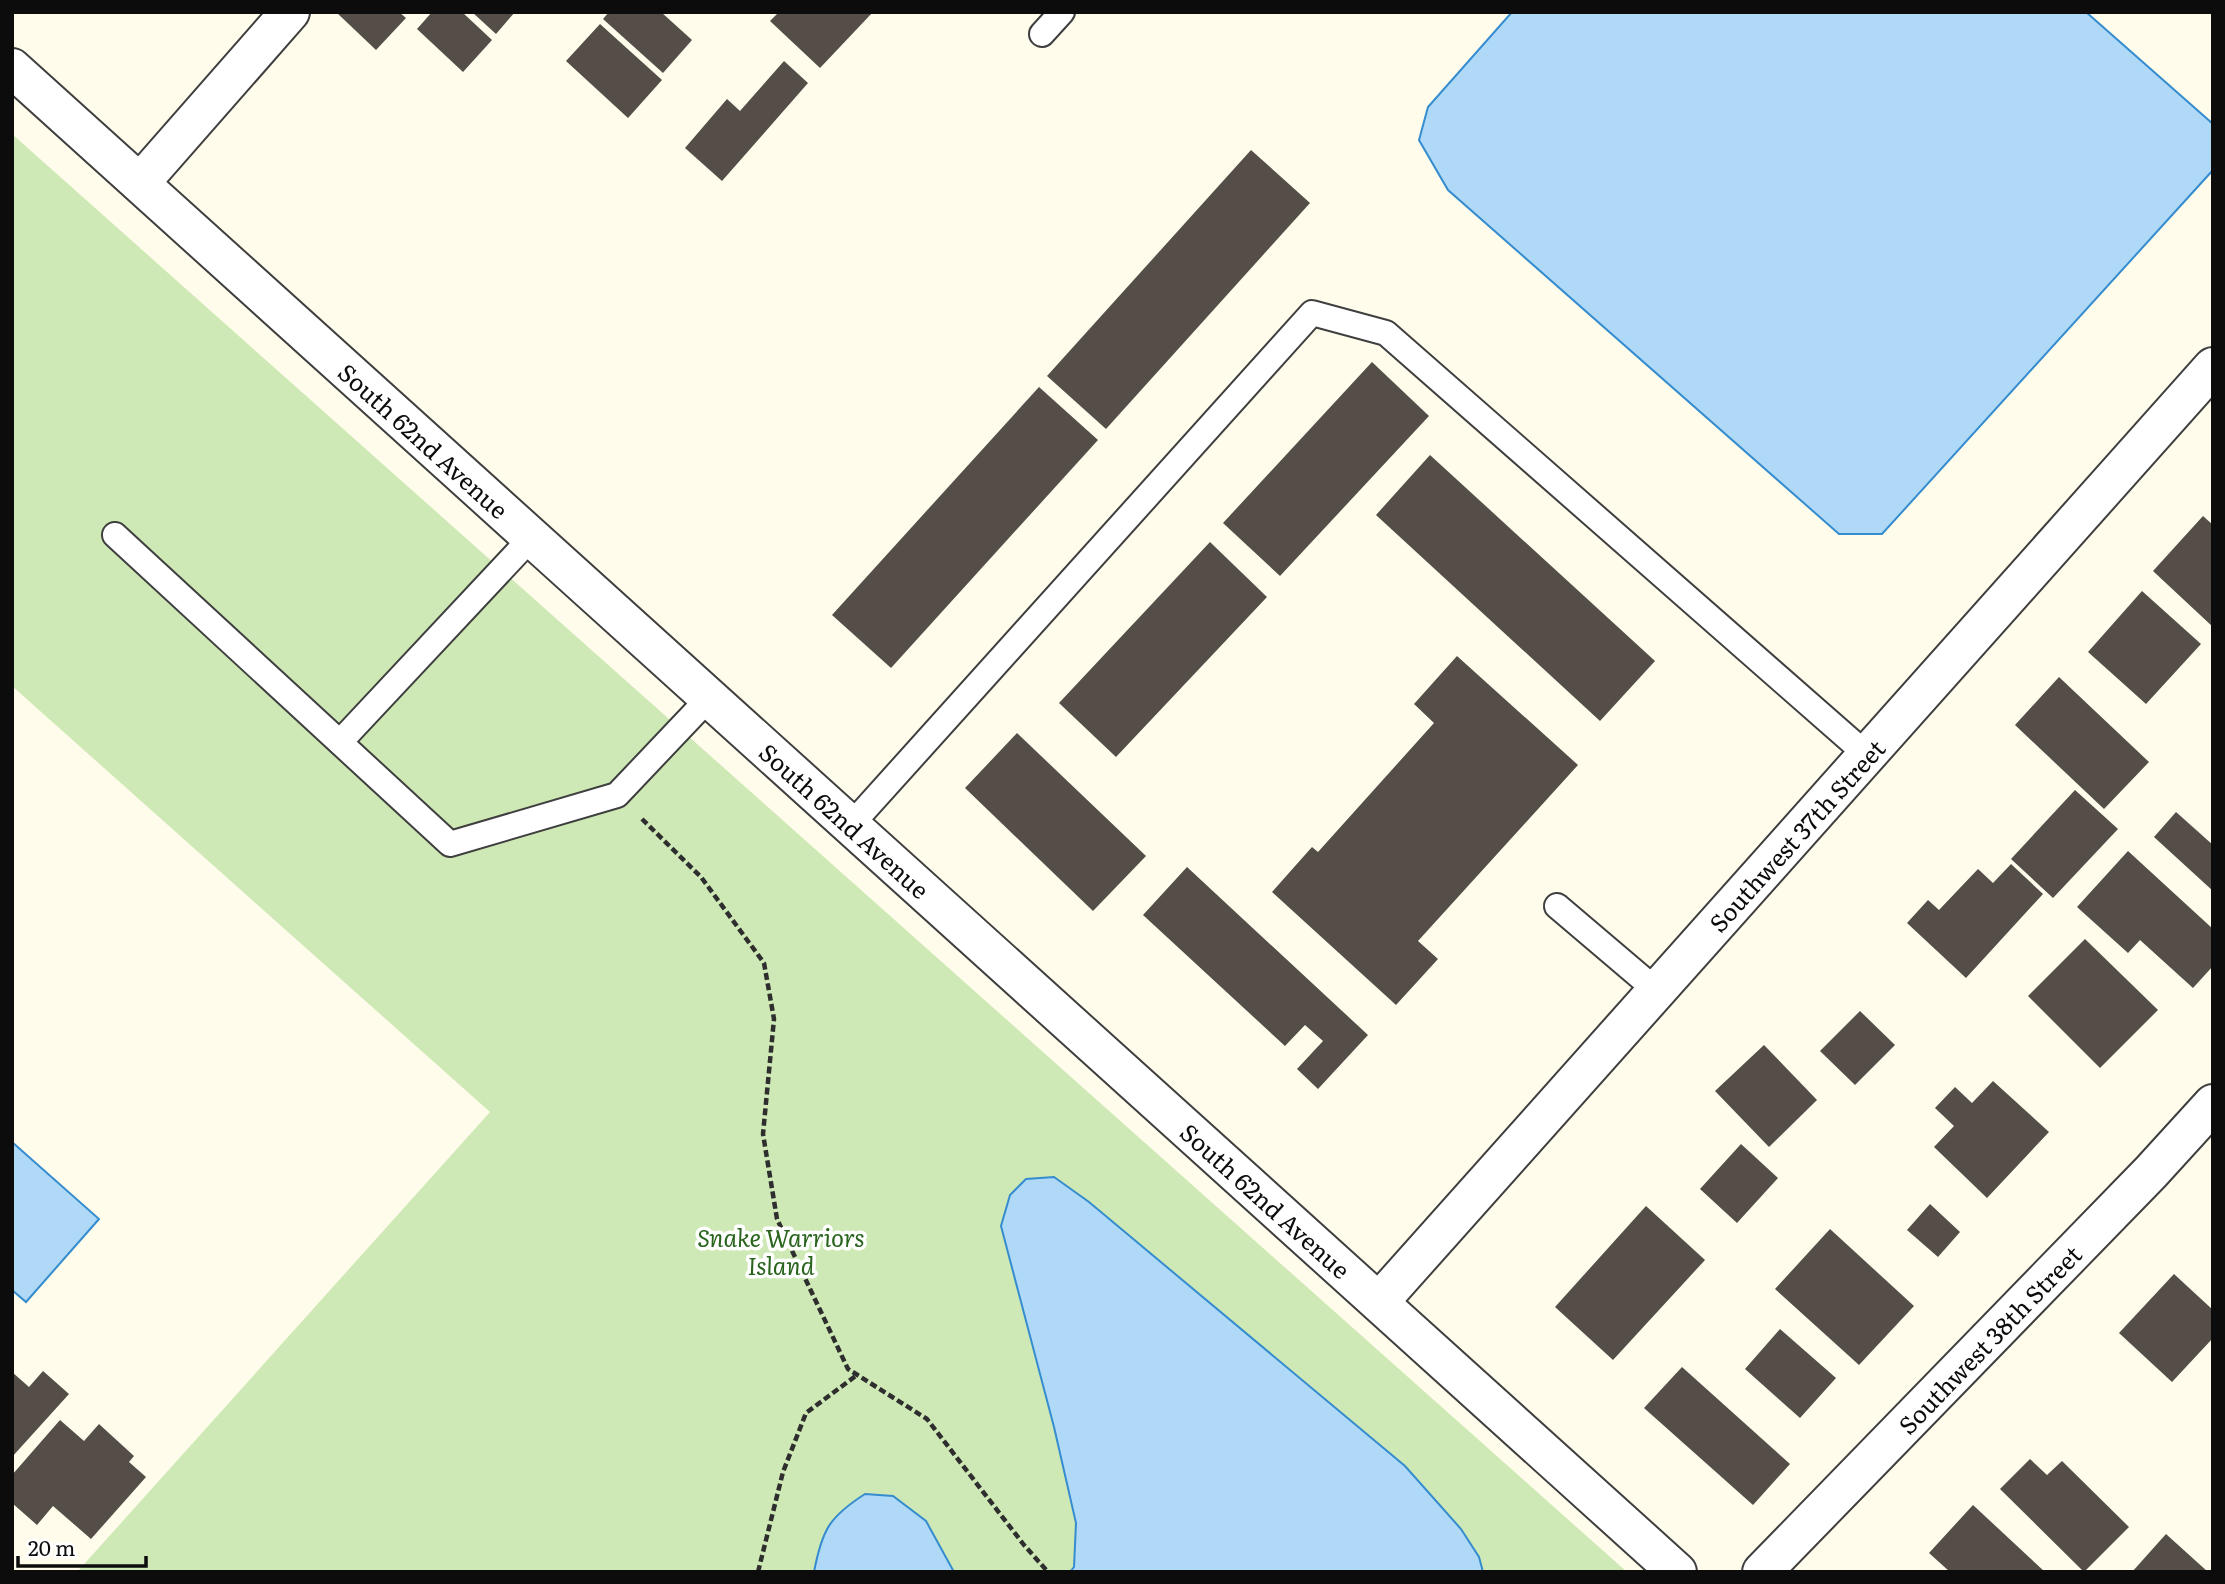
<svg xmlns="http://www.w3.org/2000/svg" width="2225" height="1584" font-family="Literata,serif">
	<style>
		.green { fill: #cee9b5 }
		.water { fill: #afd9f7; stroke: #358cce; stroke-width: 2 }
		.building { fill: #554d48 }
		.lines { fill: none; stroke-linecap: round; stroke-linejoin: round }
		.service-casing { stroke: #3f3f3f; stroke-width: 28 }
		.minor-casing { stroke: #3f3f3f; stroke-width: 42 }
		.tertiary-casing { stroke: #3f3f3f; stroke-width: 42 }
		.path { stroke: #2e2e2e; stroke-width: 4.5; stroke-dasharray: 7 3.5; stroke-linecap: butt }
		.service { stroke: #fff; stroke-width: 24 }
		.minor { stroke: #fff; stroke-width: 38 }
		.tertiary { stroke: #fff; stroke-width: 38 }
		.labels { text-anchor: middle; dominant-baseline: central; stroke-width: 7; stroke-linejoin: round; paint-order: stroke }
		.street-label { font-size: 24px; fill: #0c0c0c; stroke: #fff }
		.park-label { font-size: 24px; font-style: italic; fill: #28641c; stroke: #fff }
	</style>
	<rect width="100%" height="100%" fill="#fffceb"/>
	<path class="green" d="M12,134L1627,1572H77L490,1112L12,686Z"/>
	<g class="water">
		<path d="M1512,12H2086L2213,124V170L1882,534H1839L1448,190L1419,140L1428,107Z"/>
		<path d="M12,1142L99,1219L26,1302L12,1290Z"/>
		<path d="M1054,1177L1089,1202L1405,1466L1461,1529L1479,1557L1483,1572H1070L1074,1567L1076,1523L1054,1427L1001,1226L1010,1195L1026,1179Z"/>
		<path d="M865,1494L893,1496L926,1521L954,1572H814C822,1530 829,1517 865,1494Z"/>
	</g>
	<g class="building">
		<path d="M336,12H399L406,18L376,50Z"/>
		<path d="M432,12H462L492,40L463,72L417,29Z"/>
		<path d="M472,12H515L496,34Z"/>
		<path d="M609,12H661L692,40L663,73L603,19Z"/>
		<path d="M779,12H873L820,68L770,21Z"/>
		<path d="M600,24L662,80L628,118L566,61Z"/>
		<path d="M784,61L808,83L722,181L685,148L727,99L740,111Z"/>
		<path d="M1251,150L1310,203L1106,429L1047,376Z"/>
		<path d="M1372,362L1429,416L1280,576L1223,523Z"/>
		<path d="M1039,387L1098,440L891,668L832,615Z"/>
		<path d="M1430,455L1655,661L1600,721L1376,515Z"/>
		<path d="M2203,516L2213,525V627L2153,571Z"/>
		<path d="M1210,542L1267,597L1116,757L1059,703Z"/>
		<path d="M2142,591L2201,644L2146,704L2088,652Z"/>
		<path d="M1457,656L1578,765L1418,941L1438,959L1396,1005L1272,892L1312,847L1318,852L1434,723L1414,704Z"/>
		<path d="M2059,677L2149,762L2104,809L2015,725Z"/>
		<path d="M1017,733L1146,856L1093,911L965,788Z"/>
		<path d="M2075,790L2118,829L2053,898L2011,859Z"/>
		<path d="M2176,812L2213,845V891L2154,837Z"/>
		<path d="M2128,851L2213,929V966L2193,988L2140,940L2128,953L2077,907Z"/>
		<path d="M2011,864L2043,894L1966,978L1907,923L1928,900L1939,910L1978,869L1993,883Z"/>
		<path d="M1187,867L1368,1035L1318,1089L1297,1069L1323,1041L1305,1025L1285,1046L1143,915Z"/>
		<path d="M2085,939L2158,1010L2100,1068L2028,996Z"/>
		<path d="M1860,1011L1895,1045L1855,1085L1820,1051Z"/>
		<path d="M1764,1045L1817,1100L1769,1147L1715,1091Z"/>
		<path d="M1993,1081L2049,1132L1987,1198L1934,1147L1954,1126L1935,1108L1955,1087L1972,1103Z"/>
		<path d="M1741,1144L1778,1178L1737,1223L1700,1189Z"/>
		<path d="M1930,1204L1960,1232L1938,1257L1907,1230Z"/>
		<path d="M1646,1206L1705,1260L1613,1360L1555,1307Z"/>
		<path d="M1830,1229L1914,1306L1859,1365L1775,1289Z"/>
		<path d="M2174,1274L2213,1310V1338L2172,1382L2119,1333Z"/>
		<path d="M1780,1329L1836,1378L1800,1418L1745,1369Z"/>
		<path d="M1682,1367L1790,1464L1753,1505L1644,1408Z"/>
		<path d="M43,1371L69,1394L12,1457V1372L29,1387Z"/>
		<path d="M60,1420L84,1441L99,1424L134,1456L129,1462L146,1477L91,1539L53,1506L37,1525L12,1503V1475Z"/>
		<path d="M2030,1459L2047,1475L2062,1461L2129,1527L2084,1572L2000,1489Z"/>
		<path d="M1973,1505L2045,1572H1950L1929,1553Z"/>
		<path d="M2166,1534L2208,1572H2132Z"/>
	</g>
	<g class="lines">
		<g class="service-casing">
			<g id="service">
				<path d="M1042,34L1062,12"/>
				<path d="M115,535L450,844L617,795L709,698"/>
				<path d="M340,742L532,537"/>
				<path d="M851,825L1312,313L1386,333L1867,755"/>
				<path d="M1557,906L1657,991"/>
			</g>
		</g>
		<g class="minor-casing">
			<g id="minor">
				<path d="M140,183L290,12"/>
				<path d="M1379,1302L2213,367"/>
				<path d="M1762,1572L2151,1172L2213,1104"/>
			</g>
		</g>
		<g class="tertiary-casing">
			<path id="tertiary" d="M12,68L1677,1572"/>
		</g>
		<g class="path">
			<path d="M642,819L701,877L764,963L774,1019L763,1134L777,1219L848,1369L927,1419L1024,1545L1048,1572"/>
			<path d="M758,1572L783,1472L806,1413L857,1375"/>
		</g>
		<use href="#service" class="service"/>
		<use href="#minor" class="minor"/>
		<use href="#tertiary" class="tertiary"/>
	</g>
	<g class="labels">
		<g class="street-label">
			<text transform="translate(424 440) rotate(42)">South 62nd Avenue</text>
			<text transform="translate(845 820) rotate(42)">South 62nd Avenue</text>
			<text transform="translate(1796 835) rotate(-48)">Southwest 37th Street</text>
			<text transform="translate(1266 1200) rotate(42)">South 62nd Avenue</text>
			<text transform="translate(1989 1339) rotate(-46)">Southwest 38th Street</text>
		</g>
		<g class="park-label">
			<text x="781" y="1236">Snake Warriors<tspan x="781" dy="28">Island</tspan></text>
		</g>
	</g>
	<rect width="2225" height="1584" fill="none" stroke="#0c0c0c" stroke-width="28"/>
	<path d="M18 1556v10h128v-10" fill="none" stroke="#0c0c0c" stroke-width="3.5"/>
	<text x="28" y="1556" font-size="21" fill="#0c0c0c" stroke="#ffffff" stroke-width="5" paint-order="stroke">20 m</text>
</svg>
